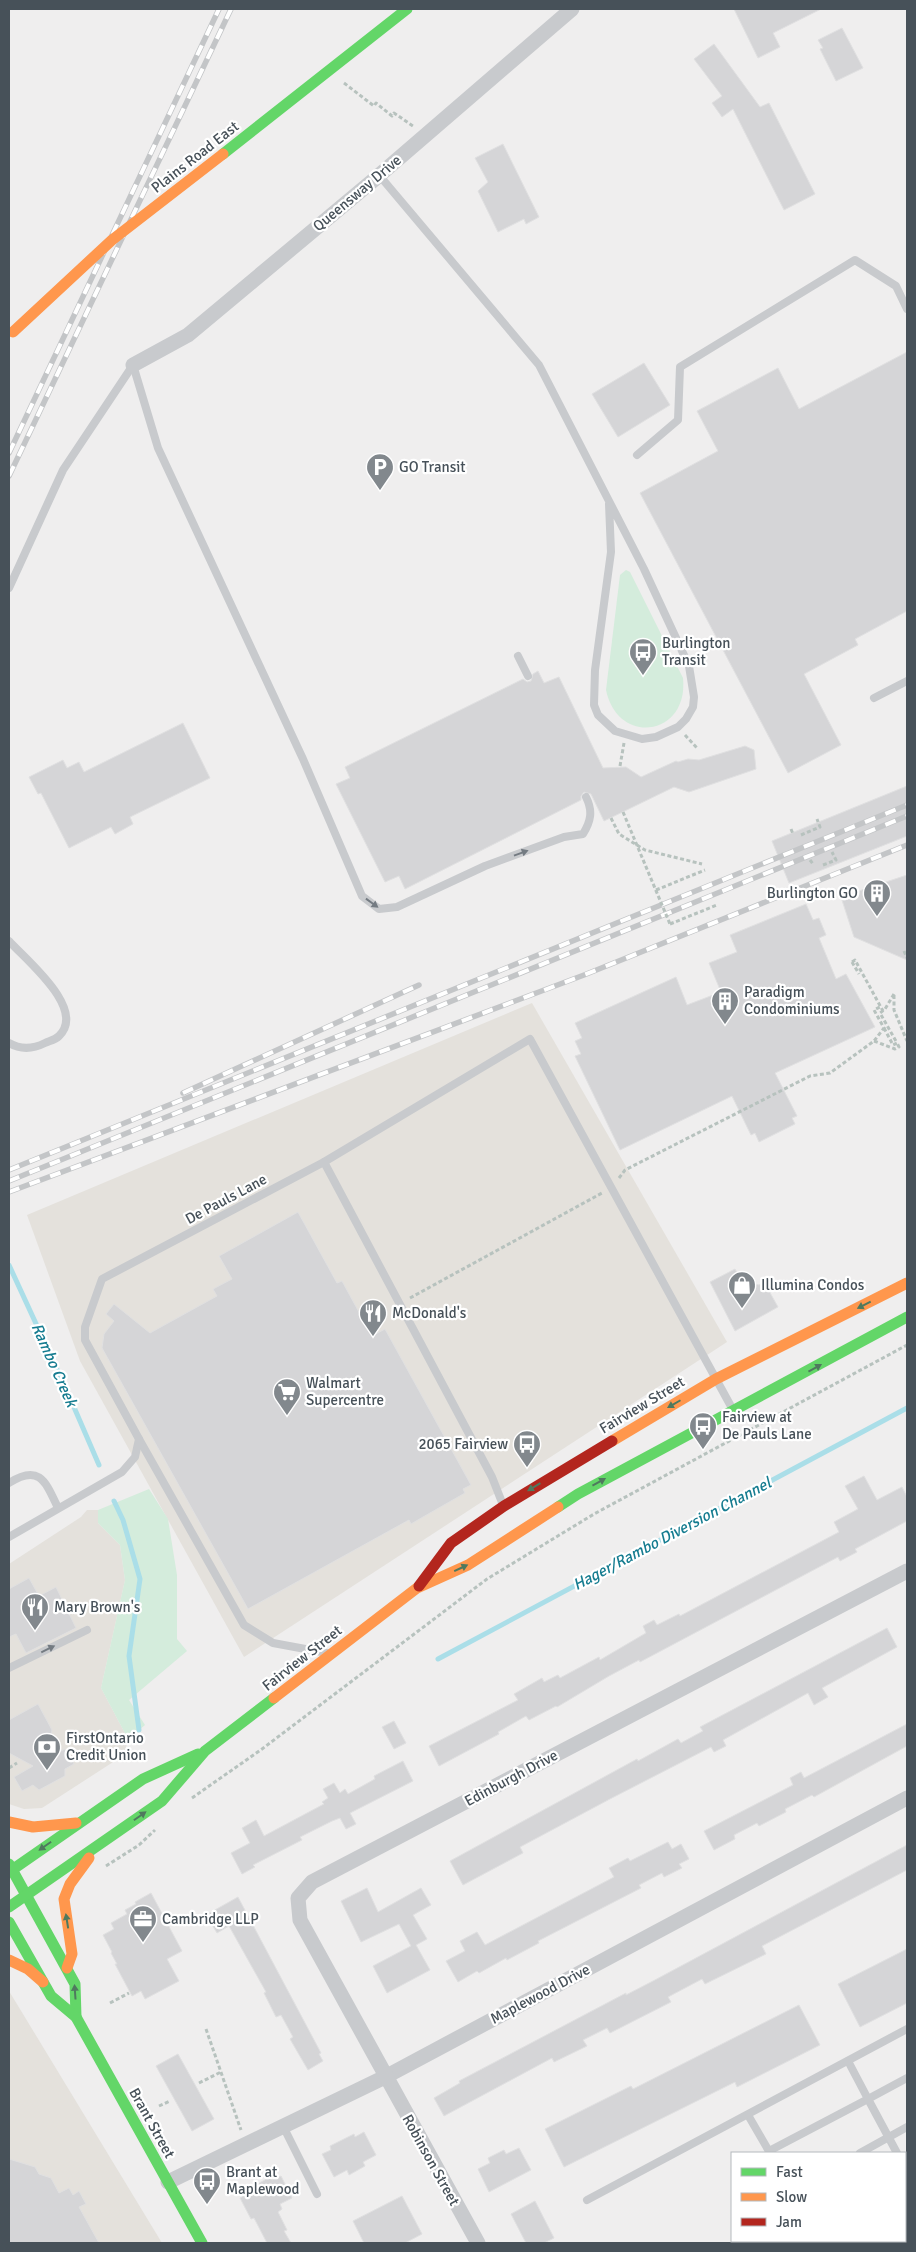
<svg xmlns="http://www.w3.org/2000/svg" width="916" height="2252" font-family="Signika,sans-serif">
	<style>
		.commercial { fill: #e4e1dc }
		.green { fill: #d4ecdc }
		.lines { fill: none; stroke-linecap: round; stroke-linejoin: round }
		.stream { stroke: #aadee8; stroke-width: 5 }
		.building { fill: #d5d5d7; stroke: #e0e0e1 }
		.path { stroke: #b7c2be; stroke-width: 3; stroke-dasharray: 4 2.5; stroke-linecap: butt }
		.lane { stroke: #c8cacd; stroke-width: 8 }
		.street { stroke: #c8cacd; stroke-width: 15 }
		.fast { stroke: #63d668; stroke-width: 11 }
		.slow { stroke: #ff974d; stroke-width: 11 }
		.jam { stroke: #b3261e; stroke-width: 11 }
		.rail-casing { stroke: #c3c5c7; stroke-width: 5.5 }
		.rail { stroke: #fff; stroke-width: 4; stroke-dasharray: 11; stroke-linecap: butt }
		.path-bridge { stroke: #b7c2be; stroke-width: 3; stroke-dasharray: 4 2.5; stroke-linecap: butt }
		.slow-bridge { stroke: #ff974d; stroke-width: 11 }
		.oneway { fill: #747b82 }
		.oneway2 { fill: #4f795e }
		.labels { text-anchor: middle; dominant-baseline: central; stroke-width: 4.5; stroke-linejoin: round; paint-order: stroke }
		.street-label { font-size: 15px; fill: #475159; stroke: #fff }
		.poi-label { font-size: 15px; fill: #475159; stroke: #fff; text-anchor: start }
		.water-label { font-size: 16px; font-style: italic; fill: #157c90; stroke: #fff }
	</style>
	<rect width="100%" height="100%" fill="#efeeee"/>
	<g class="commercial">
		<path d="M532,1003L727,1342L244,1657L80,1361L27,1215Z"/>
		<path d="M87,1510H98V1523L120,1545L125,1580L101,1688L128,1739L124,1755L42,1808L24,1809L9,1804V1564L81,1517Z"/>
		<path d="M9,1991L162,2243H9Z"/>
	</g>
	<g class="green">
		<path d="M626,570L630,572L683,678C689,736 618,747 606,690L620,575Z"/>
		<path d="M149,1489L168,1519L177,1575V1639L187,1651L129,1700L145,1725L128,1739L101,1688L125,1580L120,1545L98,1523V1510Z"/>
	</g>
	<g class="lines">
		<g class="stream">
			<path d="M9,1265L67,1391L99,1465"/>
			<path d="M114,1501L123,1520L140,1579L129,1656L139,1730"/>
			<path d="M438,1659L907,1408"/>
		</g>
	</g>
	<g class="building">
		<path d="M734,9H821L773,33L780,47L758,58Z"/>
		<path d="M842,28L863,68L836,81L820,49L823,48L818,40Z"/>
		<path d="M714,44L760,107L769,103L815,194L784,210L733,109L722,117L712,103L722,96L694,59Z"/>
		<path d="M503,144L539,217L526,224L524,219L498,232L478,191L488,182L475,158Z"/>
		<path d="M907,352V611L855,639L858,645L804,674L841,745L788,773L640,493L718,451L697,411L778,368L799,409Z"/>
		<path d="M644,363L670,405L618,437L592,394Z"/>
		<path d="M538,671L544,683L559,677L603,768L626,767L641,777L676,761L678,762L688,759L699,760L745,746L754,750L756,769L689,792L674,787L604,821L591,794L584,792L581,796V800L405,889L399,876L385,882L336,784L350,778L345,767L523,679L527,682L531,681L533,674Z"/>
		<path d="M183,723L210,778L130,817L133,824L115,834L111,827L69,848L41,793L38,794L29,777L63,760L67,768L79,762L84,772Z"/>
		<path d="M907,786V836L789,883L772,841Z"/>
		<path d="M907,875V960L854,937L841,897Z"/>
		<path d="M806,904L813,920L819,918L826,935L819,938L836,979L846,974L875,1027L775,1073L797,1116L792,1118L795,1124L759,1142L755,1133L751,1135L732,1096L620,1150L575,1056L581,1054L575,1041L582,1038L575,1023L676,977L687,1005L721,992L709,963L737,952L730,935Z"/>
		<path d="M298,1212L337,1283L342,1281L372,1336L385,1329L471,1485L463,1489L465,1493L423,1517L411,1524L409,1520L248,1609L102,1348L104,1334L114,1321L106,1314L114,1304L150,1333L217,1296L213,1289L232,1279L219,1256Z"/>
		<path d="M735,1269L741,1280L759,1285L764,1282L778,1307L735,1331L710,1282Z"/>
		<path d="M864,1476L877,1500L902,1487L907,1497V1521L855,1549L857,1552L840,1561L838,1557L640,1662L639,1660L609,1676L557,1707L556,1706L529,1720L526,1716L498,1732L499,1734L439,1766L429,1746L518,1700L514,1694L542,1678L544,1682L558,1675L560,1678L599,1657L600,1660L646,1633L643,1626L654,1620L657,1625L679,1614L680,1616L839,1532L834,1522L858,1509L845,1486Z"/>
		<path d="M29,1578L39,1596L56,1587L76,1628L26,1653L16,1634L9,1637V1589Z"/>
		<path d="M887,1628L897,1647L822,1688L828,1697L814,1705L808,1693L723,1740L726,1746L714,1752L711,1747L608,1800L520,1847L523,1853L463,1885L450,1861L637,1759L638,1761L678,1739L681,1743L703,1731L700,1727Z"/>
		<path d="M38,1704L52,1730L46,1758L65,1749L74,1764L65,1769V1776L39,1790L33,1785L22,1791L14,1777L33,1766L9,1753V1720Z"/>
		<path d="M394,1721L406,1743L394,1749L382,1727Z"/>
		<path d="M907,1724V1746L814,1797L812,1795L785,1809L786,1812L759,1826L757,1823L734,1835L735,1839L714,1850L704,1831L793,1785L790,1778L801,1772L804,1778Z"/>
		<path d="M403,1761L413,1781L350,1813L356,1824L346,1829L340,1818L332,1821L300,1837L302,1840L253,1865L255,1867L242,1874L231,1853L250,1843L242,1828L256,1820L264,1836L324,1804L322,1802L328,1798L323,1789L334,1783L340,1793L345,1789L348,1794L375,1779L374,1776Z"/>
		<path d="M668,1842L672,1849L681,1844L689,1859L679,1864L682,1868L664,1877L662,1873L639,1885L641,1888L538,1941L539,1943L507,1960L506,1958L479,1973L477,1971L458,1982L446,1961L465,1951L460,1941L477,1932L485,1945L614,1877L609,1868L628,1858L630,1861Z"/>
		<path d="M907,1845V1870L762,1946L766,1954L705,1984L702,1979L668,1997L671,2002L610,2033L607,2028L583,2040L587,2046L554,2062L552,2058L444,2116L434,2098L460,2083L459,2081L626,1993V1995L653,1981Z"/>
		<path d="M367,1888L378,1912L421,1888L431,1905L413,1915L427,1939L416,1945L430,1970L387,1993L373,1966L411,1946L399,1924L361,1942L341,1901Z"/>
		<path d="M151,1893L182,1951L167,1959L179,1981L145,1999L141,1991L132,1996L115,1964H117L111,1953L112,1952L103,1935L114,1929L111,1923L127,1914L125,1910L136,1904L135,1902Z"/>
		<path d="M238,1897L321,2053L319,2054L323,2061L308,2070L290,2039L293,2037L281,2015L276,2017L264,1993L266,1992L229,1926L217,1933L206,1915Z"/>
		<path d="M907,1949V2003L860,2027L838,1984Z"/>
		<path d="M799,2005L820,2045L737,2087L735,2082L564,2167L545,2129L631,2086L633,2089Z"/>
		<path d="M178,2054L214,2119L192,2131L156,2066Z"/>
		<path d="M364,2132L376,2155L363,2162L365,2166L349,2175L347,2170L334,2177L322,2154L331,2150L330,2146L354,2134L355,2137Z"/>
		<path d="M519,2148L531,2170L489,2192L478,2169L490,2163L488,2158L504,2150L506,2154Z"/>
		<path d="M9,2159L35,2167L39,2174L51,2178L59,2193L69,2188L73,2195L79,2191L86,2204L79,2207L99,2243H9Z"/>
		<path d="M281,2176L292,2198L280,2204L282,2209L278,2212L287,2230L284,2231L291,2243H267L254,2218L251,2219L240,2198L249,2193L247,2190L270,2177L272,2180Z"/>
		<path d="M402,2196L422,2234L405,2243H364L353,2221Z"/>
		<path d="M535,2201L554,2238L544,2243H526L511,2214Z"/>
	</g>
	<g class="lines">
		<g class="path">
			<path d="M344,83L374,106L376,103L392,116L394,113L413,126"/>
			<path d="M685,735L697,748"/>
			<path d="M620,766L624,743"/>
			<path d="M611,818L619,834L645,850L702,864"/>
			<path d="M791,829L793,834"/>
			<path d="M801,835L820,827L817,819"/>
			<path d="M810,860L813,864"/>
			<path d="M823,865L836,860L832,852"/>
			<path d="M656,890L705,870"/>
			<path d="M670,924L717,905"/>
			<path d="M904,951L907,958"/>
			<path d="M852,962L855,960L883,1011"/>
			<path d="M852,962L859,974"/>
			<path d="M894,995V1010L907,1041"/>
			<path d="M884,1028L893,1045L897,1043L880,1013L885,1009L894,994"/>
			<path d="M874,1041L895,1049L899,1047L897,1043"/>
			<path d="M619,1178L625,1170L810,1076L830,1073L874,1041L884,1028L874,1010L880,1007"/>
			<path d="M410,1298L602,1193"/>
			<path d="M9,1768L17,1763"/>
			<path d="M192,1798L262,1749L487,1579L594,1514L907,1345"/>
			<path d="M106,1866L139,1845L155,1830"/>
			<path d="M110,2003L129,1993"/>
			<path d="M206,2029L241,2130"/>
			<path d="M199,2083L221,2072"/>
			<path d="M159,2106L170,2101"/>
			<path d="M792,2241L793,2243"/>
		</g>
		<g class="lane">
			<path d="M379,175L539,365L644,569L689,666L694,697L693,707L686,719L678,727L656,737L642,739L615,731L598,715L594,705L595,670L611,552L609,504"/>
			<path d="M133,365L158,448L303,759L362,896L379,909L397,907L485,866L564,837L583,834C591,821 593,811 586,797"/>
			<path d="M637,455L678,420L680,367L855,260L896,286L907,309"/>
			<path d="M9,588L63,470L133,365"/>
			<path d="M518,656L528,676"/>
			<path d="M874,698L907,681"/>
			<path d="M9,941C26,960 87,1009 59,1036C55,1040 49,1041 45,1043C33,1049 21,1050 9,1043"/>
			<path d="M324,1162L530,1039L733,1410"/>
			<path d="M139,1439L244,1625L273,1643L327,1653"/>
			<path d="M9,1483C40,1463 46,1483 58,1508"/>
			<path d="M9,1537L122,1472L135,1457L139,1439L85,1340V1327L102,1279L324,1162L492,1477L503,1505"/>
			<path d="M9,1668L87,1630"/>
			<path d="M748,2115L770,2153"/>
			<path d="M283,2126L317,2194"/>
			<path d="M769,2151L868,2099L848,2061"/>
			<path d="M860,2153L907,2127"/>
			<path d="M897,2153L868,2099L907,2078"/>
			<path d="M905,2168L907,2173"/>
			<path d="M587,2200L907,2029"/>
		</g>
		<g class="street">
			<path d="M133,365L188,335L376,178L572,9"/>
			<path d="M168,2182L385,2077L907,1798"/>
			<path d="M478,2243L300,1920L298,1898L312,1882L907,1571"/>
		</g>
		<g class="fast">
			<path d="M223,154L407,9"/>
			<path d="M558,1507L578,1494L907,1317"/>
			<path d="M9,1864L75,1984L76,2017"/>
			<path d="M9,1872L143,1779L198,1754"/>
			<path d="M9,1907L162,1801L205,1751L274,1698"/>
			<path d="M9,1922L51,1996L76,2017L202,2243"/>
		</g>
		<g class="slow">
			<path d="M612,1441L716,1379L907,1283"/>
			<path d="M274,1698L417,1588L468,1565L558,1507"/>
			<path d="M9,1822L33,1827L76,1823"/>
			<path d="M9,1960L28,1969L43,1982"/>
			<path d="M67,1968L72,1954L64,1899L70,1884L89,1858"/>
		</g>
		<path class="jam" d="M419,1586L451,1543L504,1506L612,1441"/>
		<g class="rail-casing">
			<g id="rail">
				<path d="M9,453L219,9"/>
				<path d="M9,476L231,9"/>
				<path d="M183,1093L419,985"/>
				<path d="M9,1170L907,805"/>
				<path d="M9,1181L907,816"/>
				<path d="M9,1192L584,975L907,845"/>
			</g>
		</g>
		<use href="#rail" class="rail"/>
		<path class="path-bridge" d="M623,812L670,924"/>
		<path class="slow-bridge" d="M13,332L112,240L223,154"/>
	</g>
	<defs><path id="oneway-solid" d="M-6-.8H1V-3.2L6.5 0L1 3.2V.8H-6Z" transform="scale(1.25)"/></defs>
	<g class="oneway">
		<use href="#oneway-solid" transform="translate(521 853) rotate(-20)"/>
		<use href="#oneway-solid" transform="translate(372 903) rotate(36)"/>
		<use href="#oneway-solid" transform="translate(48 1649) rotate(-26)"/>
	</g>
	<g class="oneway2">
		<use href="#oneway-solid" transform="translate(864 1305) rotate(153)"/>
		<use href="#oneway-solid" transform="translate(815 1368) rotate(-29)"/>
		<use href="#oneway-solid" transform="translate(674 1404) rotate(150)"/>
		<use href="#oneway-solid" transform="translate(599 1482) rotate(-29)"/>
		<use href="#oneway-solid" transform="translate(534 1487) rotate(149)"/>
		<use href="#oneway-solid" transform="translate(461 1568) rotate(-25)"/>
		<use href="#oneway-solid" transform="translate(140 1816) rotate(-35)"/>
		<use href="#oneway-solid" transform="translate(45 1846) rotate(145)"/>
		<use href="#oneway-solid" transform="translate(67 1921) rotate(-99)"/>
		<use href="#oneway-solid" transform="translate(75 1992) rotate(-94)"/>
	</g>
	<defs>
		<g id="parking-pin" transform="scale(1.4375)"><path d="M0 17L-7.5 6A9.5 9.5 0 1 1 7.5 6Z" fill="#82888d" stroke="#fff"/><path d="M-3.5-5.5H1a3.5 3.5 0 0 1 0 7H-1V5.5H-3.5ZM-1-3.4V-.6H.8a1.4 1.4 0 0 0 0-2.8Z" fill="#fff"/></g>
		<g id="bus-pin" transform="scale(1.4375)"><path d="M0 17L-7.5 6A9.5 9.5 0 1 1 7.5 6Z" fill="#82888d" stroke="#fff"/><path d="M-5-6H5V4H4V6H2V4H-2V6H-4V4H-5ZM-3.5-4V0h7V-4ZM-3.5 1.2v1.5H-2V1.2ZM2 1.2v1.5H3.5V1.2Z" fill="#fff"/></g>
		<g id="building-pin" transform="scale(1.4375)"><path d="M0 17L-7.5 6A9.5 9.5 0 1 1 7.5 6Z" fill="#82888d" stroke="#fff"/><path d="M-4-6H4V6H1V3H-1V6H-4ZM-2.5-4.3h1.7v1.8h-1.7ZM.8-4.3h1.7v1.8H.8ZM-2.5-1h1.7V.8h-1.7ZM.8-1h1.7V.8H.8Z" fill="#fff"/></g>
		<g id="shop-pin" transform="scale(1.4375)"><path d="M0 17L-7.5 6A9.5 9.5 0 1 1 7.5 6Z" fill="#82888d" stroke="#fff"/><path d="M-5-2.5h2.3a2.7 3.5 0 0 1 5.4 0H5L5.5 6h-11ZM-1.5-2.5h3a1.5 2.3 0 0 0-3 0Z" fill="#fff"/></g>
		<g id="restaurant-pin" transform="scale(1.4375)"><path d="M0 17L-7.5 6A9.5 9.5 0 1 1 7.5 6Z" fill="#82888d" stroke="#fff"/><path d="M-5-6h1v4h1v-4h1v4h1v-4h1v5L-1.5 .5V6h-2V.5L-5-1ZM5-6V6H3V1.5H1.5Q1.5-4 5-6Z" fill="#fff"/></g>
		<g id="supermarket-pin" transform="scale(1.4375)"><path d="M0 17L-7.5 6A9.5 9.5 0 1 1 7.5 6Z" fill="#82888d" stroke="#fff"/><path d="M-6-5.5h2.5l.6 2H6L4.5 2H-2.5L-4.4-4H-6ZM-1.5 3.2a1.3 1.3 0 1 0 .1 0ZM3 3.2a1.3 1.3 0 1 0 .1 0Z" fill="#fff"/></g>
		<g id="bank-pin" transform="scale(1.4375)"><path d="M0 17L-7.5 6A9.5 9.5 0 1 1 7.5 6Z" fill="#82888d" stroke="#fff"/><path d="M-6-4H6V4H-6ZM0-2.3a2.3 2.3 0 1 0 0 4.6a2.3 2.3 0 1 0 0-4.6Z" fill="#fff"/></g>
		<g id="office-pin" transform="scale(1.4375)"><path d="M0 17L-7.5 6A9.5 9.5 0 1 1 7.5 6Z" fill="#82888d" stroke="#fff"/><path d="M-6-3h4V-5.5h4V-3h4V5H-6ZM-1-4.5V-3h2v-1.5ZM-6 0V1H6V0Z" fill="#fff"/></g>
	</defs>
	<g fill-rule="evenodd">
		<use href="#parking-pin" x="380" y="467"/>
		<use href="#bus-pin" x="643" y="652"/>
		<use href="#building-pin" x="877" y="893"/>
		<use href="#building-pin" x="725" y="1001"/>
		<use href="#shop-pin" x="742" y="1285"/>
		<use href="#restaurant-pin" x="373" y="1313"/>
		<use href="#supermarket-pin" x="287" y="1392"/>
		<use href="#bus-pin" x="703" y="1426"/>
		<use href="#bus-pin" x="527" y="1444"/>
		<use href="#restaurant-pin" x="35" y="1607"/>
		<use href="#bank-pin" x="47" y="1747"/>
		<use href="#office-pin" x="143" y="1919"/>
		<use href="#bus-pin" x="207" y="2181"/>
	</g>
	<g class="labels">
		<g class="street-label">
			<text transform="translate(195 157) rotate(-38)">Plains Road East</text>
			<text transform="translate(357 193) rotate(-40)">Queensway Drive</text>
			<text transform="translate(226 1199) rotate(-28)">De Pauls Lane</text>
			<text transform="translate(642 1405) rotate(-31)">Fairview Street</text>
			<text transform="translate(302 1658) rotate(-38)">Fairview Street</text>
			<text transform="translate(511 1778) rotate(-28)">Edinburgh Drive</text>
			<text transform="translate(540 1994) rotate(-28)">Maplewood Drive</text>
			<text transform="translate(152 2123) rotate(61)">Brant Street</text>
			<text transform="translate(431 2160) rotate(61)">Robinson Street</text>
		</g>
		<g class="poi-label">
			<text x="399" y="467">GO Transit</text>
			<text x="662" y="643">Burlington<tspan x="662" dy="17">Transit</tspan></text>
			<text x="858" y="893" text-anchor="end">Burlington GO</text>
			<text x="744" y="992">Paradigm<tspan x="744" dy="17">Condominiums</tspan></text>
			<text x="761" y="1285">Illumina Condos</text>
			<text x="392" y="1313">McDonald's</text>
			<text x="306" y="1383">Walmart<tspan x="306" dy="17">Supercentre</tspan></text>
			<text x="722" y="1417">Fairview at<tspan x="722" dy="17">De Pauls Lane</tspan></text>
			<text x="508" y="1444" text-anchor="end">2065 Fairview</text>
			<text x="54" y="1607">Mary Brown's</text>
			<text x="66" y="1738">FirstOntario<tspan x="66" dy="17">Credit Union</tspan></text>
			<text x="162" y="1919">Cambridge LLP</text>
			<text x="226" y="2172">Brant at<tspan x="226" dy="17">Maplewood</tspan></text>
		</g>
		<g class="water-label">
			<text transform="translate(54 1365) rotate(66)">Rambo Creek</text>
			<text transform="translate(672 1534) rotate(-28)">Hager/Rambo Diversion Channel</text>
		</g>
	</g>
	<rect width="916" height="2252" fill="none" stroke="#475159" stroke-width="20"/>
	<rect x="731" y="2152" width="175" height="90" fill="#ffffff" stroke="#b5b9bd"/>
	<rect x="741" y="2168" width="25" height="8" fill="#63d668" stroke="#b5b9bd"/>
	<text x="776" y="2177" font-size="15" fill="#475159">Fast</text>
	<rect x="741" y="2193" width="25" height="8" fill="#ff974d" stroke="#b5b9bd"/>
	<text x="776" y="2202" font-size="15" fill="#475159">Slow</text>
	<rect x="741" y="2218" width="25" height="8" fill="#b3261e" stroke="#b5b9bd"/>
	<text x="776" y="2227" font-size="15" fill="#475159">Jam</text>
</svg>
